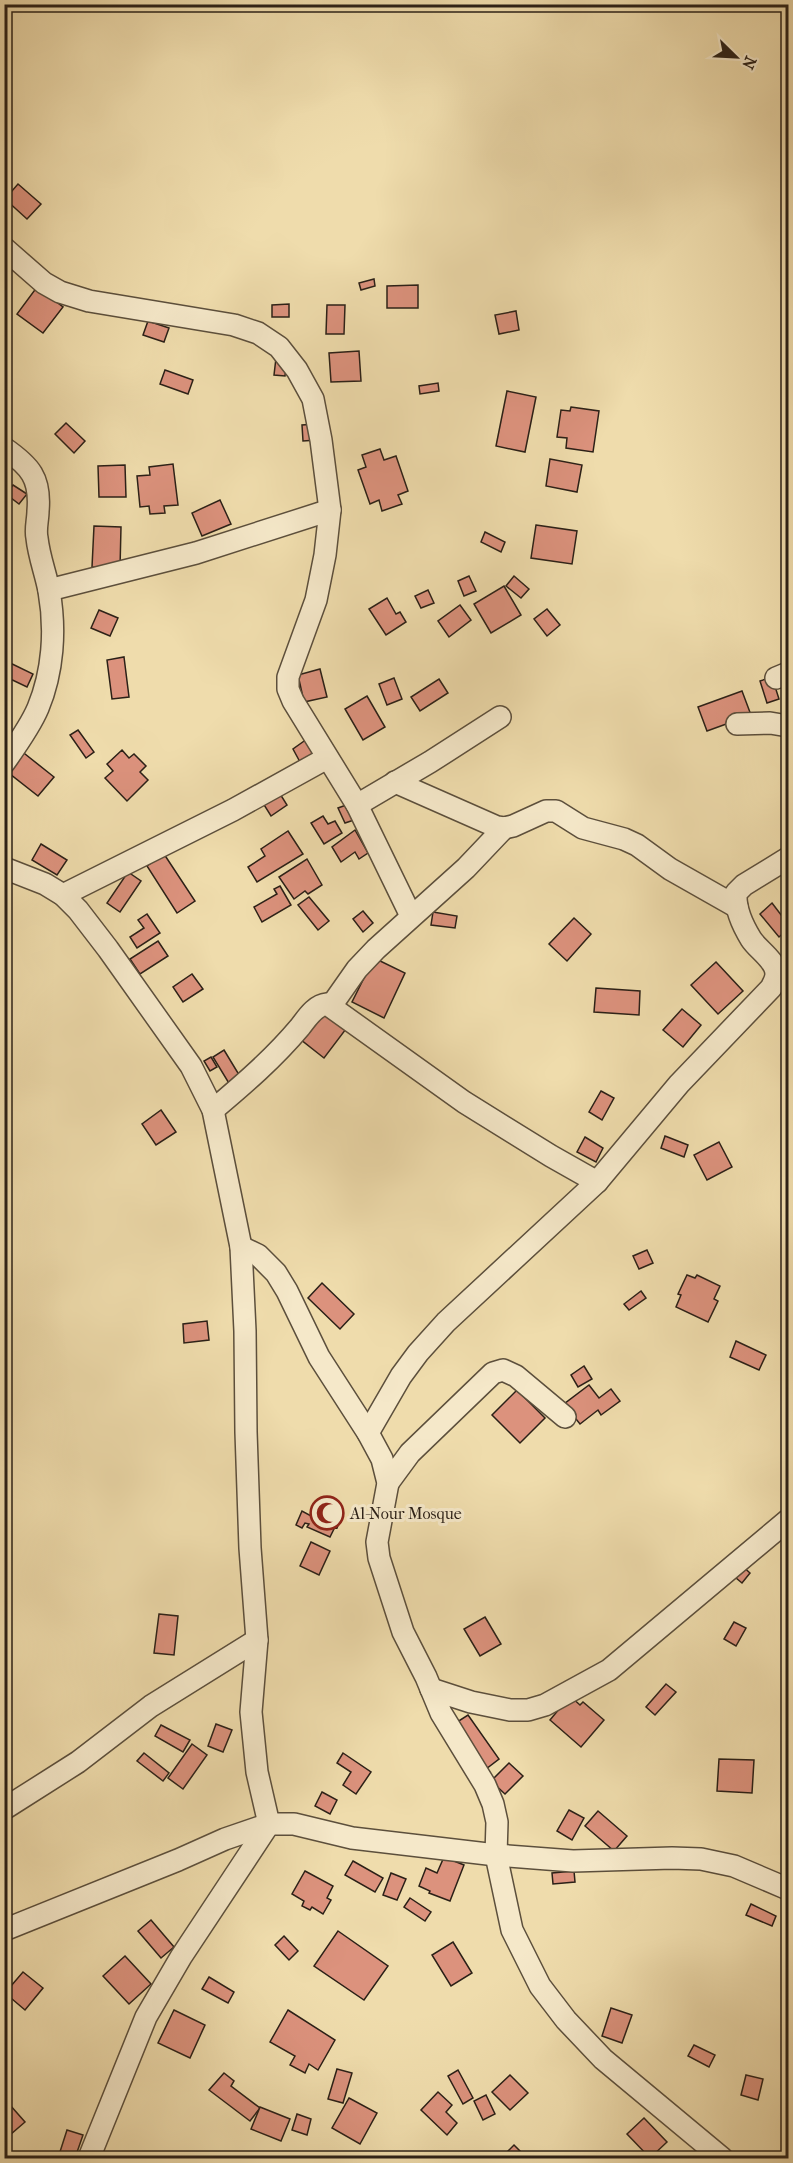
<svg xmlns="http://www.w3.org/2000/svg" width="793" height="2163" font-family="'IM FELL French Canon',serif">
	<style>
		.building { fill: #dc927d; stroke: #2b2017; stroke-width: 1.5 }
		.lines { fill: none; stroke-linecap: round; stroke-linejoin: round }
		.street-casing { stroke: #5c4f3c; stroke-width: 24 }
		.street { stroke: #f5e8c9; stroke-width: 21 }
		.labels { text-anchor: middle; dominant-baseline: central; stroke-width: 6; stroke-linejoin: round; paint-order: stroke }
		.poi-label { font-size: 16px; fill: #2b2017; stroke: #f5e8c9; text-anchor: start }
	</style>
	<rect width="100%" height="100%" fill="#efdcac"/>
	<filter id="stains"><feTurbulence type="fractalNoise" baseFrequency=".00333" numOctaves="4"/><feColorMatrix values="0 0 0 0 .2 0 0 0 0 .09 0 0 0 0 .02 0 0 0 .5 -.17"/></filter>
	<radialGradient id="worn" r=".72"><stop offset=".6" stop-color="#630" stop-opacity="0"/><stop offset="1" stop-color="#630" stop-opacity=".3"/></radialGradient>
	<g class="building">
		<path d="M4,175L11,181L4,189Z"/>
		<path d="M18,184L41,204L27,219L5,199Z"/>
		<path d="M374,279L375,286L361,290L359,283Z"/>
		<path d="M418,285V308H387V286Z"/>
		<path d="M37,287L63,307L43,333L17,314Z"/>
		<path d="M289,304V317H272V305Z"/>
		<path d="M327,305H345L344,334H326Z"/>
		<path d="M516,311L519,330L499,334L495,315Z"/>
		<path d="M148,321L169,328L164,342L143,335Z"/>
		<path d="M359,351L361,381L331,382L329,353Z"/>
		<path d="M276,358L287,359L285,376L274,375Z"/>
		<path d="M165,370L193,380L188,394L160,384Z"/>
		<path d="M438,383L439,391L420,394L419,386Z"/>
		<path d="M507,391L536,397L525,452L496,446Z"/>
		<path d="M571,407L599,411L593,452L566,448L567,438L557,437L561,410L570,411Z"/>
		<path d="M66,423L85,441L74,453L55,434Z"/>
		<path d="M316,424L317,440L303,441L302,425Z"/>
		<path d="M380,449L384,460L396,456L408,491L398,495L402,504L382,511L379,500L370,504L358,470L366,467L362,455Z"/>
		<path d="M550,459L582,465L577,492L546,486Z"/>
		<path d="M173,464L178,505L164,506L165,513L150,514L149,506L140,507L137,476L150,475L149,467Z"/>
		<path d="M125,465L126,497H99L98,466Z"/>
		<path d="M13,485L27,494L19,504L6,494Z"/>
		<path d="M220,500L231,524L202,536L192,513Z"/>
		<path d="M536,525L577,531L572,564L531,558Z"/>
		<path d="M94,526L121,527L120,568L92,567Z"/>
		<path d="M485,532L505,542L501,552L481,542Z"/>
		<path d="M469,576L476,591L464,596L458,581Z"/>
		<path d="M514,576L529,589L521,598L506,586Z"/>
		<path d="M504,586L521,615L491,633L474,604Z"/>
		<path d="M428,590L434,603L421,608L415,596Z"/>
		<path d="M387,598L396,614L400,612L406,622L386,635L369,609Z"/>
		<path d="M460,605L471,620L449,637L438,621Z"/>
		<path d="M547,609L560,625L547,636L534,619Z"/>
		<path d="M99,610L118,618L110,636L91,628Z"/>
		<path d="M124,657L129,697L112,699L107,660Z"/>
		<path d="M4,660L33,674L27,687L4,676Z"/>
		<path d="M320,669L327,697L304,702L298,675Z"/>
		<path d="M772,677L779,699L767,703L760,681Z"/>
		<path d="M394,678L402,699L387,705L379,684Z"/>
		<path d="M439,679L448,693L420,711L411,697Z"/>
		<path d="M4,684L11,686L4,703Z"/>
		<path d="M742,691L751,715L707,731L698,707Z"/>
		<path d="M367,696L385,727L363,740L345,709Z"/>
		<path d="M78,730L94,752L86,758L70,735Z"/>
		<path d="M307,739L315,752L300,762L293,749Z"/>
		<path d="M20,750L54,777L38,796L5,770Z"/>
		<path d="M122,750L129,758L134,754L146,766L140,772L148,780L127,801L105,778L113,771L107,764Z"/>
		<path d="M277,789L287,805L271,816L261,800Z"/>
		<path d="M349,804L354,820L345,823L338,808Z"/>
		<path d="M323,816L328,824L335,821L342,833L324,844L311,823Z"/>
		<path d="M355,830L368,853L359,859L355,852L341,862L332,847Z"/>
		<path d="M288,831L303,854L257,882L248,867L265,856L261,849Z"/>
		<path d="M4,832L11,834L4,850Z"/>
		<path d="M41,844L67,860L57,875L32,860Z"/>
		<path d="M164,854L195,901L177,913L147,866Z"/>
		<path d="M307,859L322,885L308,894L305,891L294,899L279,877Z"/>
		<path d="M128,872L141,881L120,912L107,903Z"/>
		<path d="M280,886L291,905L262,922L254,907L277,894L274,889Z"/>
		<path d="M309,897L329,921L318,930L298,905Z"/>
		<path d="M772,903L788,924V929L779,937L760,914Z"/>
		<path d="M363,911L373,923L363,932L353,919Z"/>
		<path d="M433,912L457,916L455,928L431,925Z"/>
		<path d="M147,914L160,933L137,948L130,937L144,928L138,920Z"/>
		<path d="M574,918L591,934L567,961L549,944Z"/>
		<path d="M158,941L168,956L140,974L130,959Z"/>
		<path d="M374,958L405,973L384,1018L352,1002Z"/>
		<path d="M716,962L743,991L718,1014L691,985Z"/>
		<path d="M192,974L203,989L183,1002L173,987Z"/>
		<path d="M596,988L640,991L639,1015L594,1012Z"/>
		<path d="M682,1009L701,1025L683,1047L663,1030Z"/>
		<path d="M322,1010L346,1029L324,1058L300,1039Z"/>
		<path d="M224,1050L241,1078L230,1085L213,1057Z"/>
		<path d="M211,1057L217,1067L210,1071L204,1061Z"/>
		<path d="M601,1091L614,1098L602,1120L589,1112Z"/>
		<path d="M161,1110L176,1132L156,1145L142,1124Z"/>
		<path d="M665,1136L688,1145L684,1157L661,1148Z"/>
		<path d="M585,1137L603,1148L596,1162L577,1152Z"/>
		<path d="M719,1142L732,1167L707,1180L694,1155Z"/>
		<path d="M647,1250L653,1263L639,1269L633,1256Z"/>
		<path d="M687,1275L695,1278L697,1275L720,1286L714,1299L718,1301L708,1322L676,1307L681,1295L678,1294Z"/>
		<path d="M322,1283L354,1314L340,1329L308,1298Z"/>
		<path d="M641,1291L646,1298L629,1310L624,1304Z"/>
		<path d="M207,1321L209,1340L184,1343L183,1324Z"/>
		<path d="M736,1341L766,1355L759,1370L730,1357Z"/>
		<path d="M584,1366L592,1379L578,1387L571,1375Z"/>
		<path d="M589,1385L599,1398L611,1389L620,1401L601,1415L598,1410L580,1424L564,1404Z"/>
		<path d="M517,1390L545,1418L520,1443L492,1415Z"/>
		<path d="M317,1502L341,1512L336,1522L339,1523L337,1528L335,1527L330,1537L307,1527L309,1524L305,1523L302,1528L296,1525L302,1511L311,1516Z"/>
		<path d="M311,1542L330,1551L319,1575L300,1566Z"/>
		<path d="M739,1563L750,1573L742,1583L730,1573Z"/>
		<path d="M159,1614L178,1616L174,1655L154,1653Z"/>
		<path d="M485,1617L501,1644L480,1656L464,1629Z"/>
		<path d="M734,1622L746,1628L736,1646L724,1639Z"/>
		<path d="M666,1684L676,1692L655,1715L646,1707Z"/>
		<path d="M570,1696L580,1705L583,1702L604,1720L581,1747L550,1720Z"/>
		<path d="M468,1715L499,1759L486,1769L454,1724Z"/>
		<path d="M216,1724L232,1730L223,1752L208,1746Z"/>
		<path d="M161,1725L190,1740L183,1752L155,1736Z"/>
		<path d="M192,1744L207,1755L183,1789L168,1778Z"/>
		<path d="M144,1753L169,1773L163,1781L137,1761Z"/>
		<path d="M343,1753L371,1772L356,1794L343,1785L351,1772L337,1763Z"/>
		<path d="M719,1759L754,1760L752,1793L717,1791Z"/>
		<path d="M509,1763L523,1776L505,1794L491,1781Z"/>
		<path d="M322,1792L337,1800L330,1814L315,1806Z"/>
		<path d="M569,1810L584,1818L572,1840L557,1831Z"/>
		<path d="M598,1811L627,1836L614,1851L585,1826Z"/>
		<path d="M444,1857L464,1865L450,1901L429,1893L430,1891L419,1886L426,1868L437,1873Z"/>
		<path d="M353,1861L383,1878L375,1892L345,1875Z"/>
		<path d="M305,1871L333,1886L327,1898L331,1900L323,1914L312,1907L310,1910L302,1906L304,1901L292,1894Z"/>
		<path d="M574,1871L575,1882L553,1884L552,1873Z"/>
		<path d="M391,1873L406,1879L397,1900L383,1895Z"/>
		<path d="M410,1898L431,1912L425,1921L404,1907Z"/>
		<path d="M751,1904L776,1916L772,1926L746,1915Z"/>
		<path d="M151,1920L174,1947L161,1958L138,1931Z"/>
		<path d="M338,1931L388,1966L364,2000L314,1966Z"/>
		<path d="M284,1936L298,1951L289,1960L275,1945Z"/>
		<path d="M453,1942L472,1973L451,1986L432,1955Z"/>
		<path d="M125,1956L151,1984L129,2004L103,1976Z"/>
		<path d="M23,1972L43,1988L25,2010L5,1993Z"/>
		<path d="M209,1977L234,1992L228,2003L202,1989Z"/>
		<path d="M611,2008L632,2015L622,2043L602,2036Z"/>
		<path d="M174,2010L205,2025L190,2058L158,2043Z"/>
		<path d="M288,2010L335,2040L318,2070L309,2064L305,2073L290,2065L295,2056L270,2042Z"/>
		<path d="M694,2045L715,2055L709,2067L688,2056Z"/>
		<path d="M788,2048V2089L783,2088Z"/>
		<path d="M337,2069L352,2073L343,2103L328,2099Z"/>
		<path d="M458,2070L473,2098L463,2104L448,2076Z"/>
		<path d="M224,2073L234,2081L231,2086L260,2108L250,2121L209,2090Z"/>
		<path d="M510,2075L528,2093L510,2110L492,2092Z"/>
		<path d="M746,2075L763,2079L758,2100L741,2095Z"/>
		<path d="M438,2092L452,2105L446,2112L457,2123L447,2135L421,2110Z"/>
		<path d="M486,2095L495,2114L483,2120L474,2101Z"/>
		<path d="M349,2098L377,2113L360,2144L332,2128Z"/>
		<path d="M10,2105L25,2122L4,2140V2110Z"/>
		<path d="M260,2107L290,2119L281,2141L251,2129Z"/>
		<path d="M297,2114L311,2119L307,2135L292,2130Z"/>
		<path d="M644,2118L667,2142L650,2158L627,2134Z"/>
		<path d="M67,2130L83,2135L75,2158H58Z"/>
		<path d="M514,2145L527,2158H507L504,2155Z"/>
	</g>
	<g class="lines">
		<g class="street-casing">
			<g id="street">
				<path d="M4,248L44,283L60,292L89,301L234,325L258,333L279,347L297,370L313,399L321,440L330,510L325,555L316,600L288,677V689L293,701L357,805L411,916"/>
				<path d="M4,448C30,466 41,478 38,511C38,520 35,529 37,538C39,557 46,574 49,591C56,630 53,672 38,708C30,727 16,746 4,763"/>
				<path d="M49,590L196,553L330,510"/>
				<path d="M776,678L788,673"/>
				<path d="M737,724L770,723L788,726"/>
				<path d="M395,782L497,827L504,828L513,826L546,811H556L583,828L624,839L637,845L670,869L737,907"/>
				<path d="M357,805L430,762L500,717"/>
				<path d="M4,868L45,884L63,895L78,910L108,949L191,1066L213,1110L241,1247L245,1331L246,1432L250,1548L257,1640L251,1712L257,1772L269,1824L181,1957L146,2017L89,2158"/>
				<path d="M63,895L233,810L327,758"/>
				<path d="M331,1006L357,969L376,949L466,868L504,828"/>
				<path d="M213,1110C244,1084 274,1058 300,1027C307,1018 315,1005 327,1004L464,1102L551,1156L597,1182"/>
				<path d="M241,1247L258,1255L276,1273L287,1291L319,1357L368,1433L382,1459L388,1483L377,1542L379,1558L403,1632L426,1677L441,1713L485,1785L493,1804L497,1822L496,1855L512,1930L540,1986L566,2020L603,2059L722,2158"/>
				<path d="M368,1433L401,1376L418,1353L446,1322L597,1182L679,1084L771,988C773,984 776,979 776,974C776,960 758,950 751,939C743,926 735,909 736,893L744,885L788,858"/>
				<path d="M388,1483L410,1453L493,1373L503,1370L516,1376L565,1417"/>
				<path d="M431,1689L471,1702L510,1710H528L545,1705L609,1670L788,1520"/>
				<path d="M4,1809L78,1762L151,1706L257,1640"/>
				<path d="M4,1930L178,1860L225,1839L269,1824H294L352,1838L496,1855L573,1861L672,1858L701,1859L734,1866L788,1889"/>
			</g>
		</g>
		<use href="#street" class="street"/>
	</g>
	<defs>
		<g id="mosque-ring" transform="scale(1.725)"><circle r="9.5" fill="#f5e8c9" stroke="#8f2418" stroke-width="1.5"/><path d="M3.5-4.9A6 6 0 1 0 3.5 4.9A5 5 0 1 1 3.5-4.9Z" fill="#8f2418"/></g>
	</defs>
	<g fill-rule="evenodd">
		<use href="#mosque-ring" x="327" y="1513"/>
	</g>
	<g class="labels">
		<g class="poi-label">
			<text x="350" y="1513">Al-Nour Mosque</text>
		</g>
	</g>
	<rect width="793" height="2163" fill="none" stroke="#efdcac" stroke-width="24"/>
	<rect x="6" y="6" width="781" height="2151" fill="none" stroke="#2b2017" stroke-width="3"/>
	<rect x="12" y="12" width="769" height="2139" fill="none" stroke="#2b2017" stroke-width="1.5"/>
	<g transform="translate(736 57) rotate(114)" stroke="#f5e8c9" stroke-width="4.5" paint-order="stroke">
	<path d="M0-4.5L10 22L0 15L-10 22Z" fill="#2b2017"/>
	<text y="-9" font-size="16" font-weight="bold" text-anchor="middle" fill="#2b2017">N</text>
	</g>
	<rect width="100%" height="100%" filter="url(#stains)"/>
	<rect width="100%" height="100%" fill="url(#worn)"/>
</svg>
